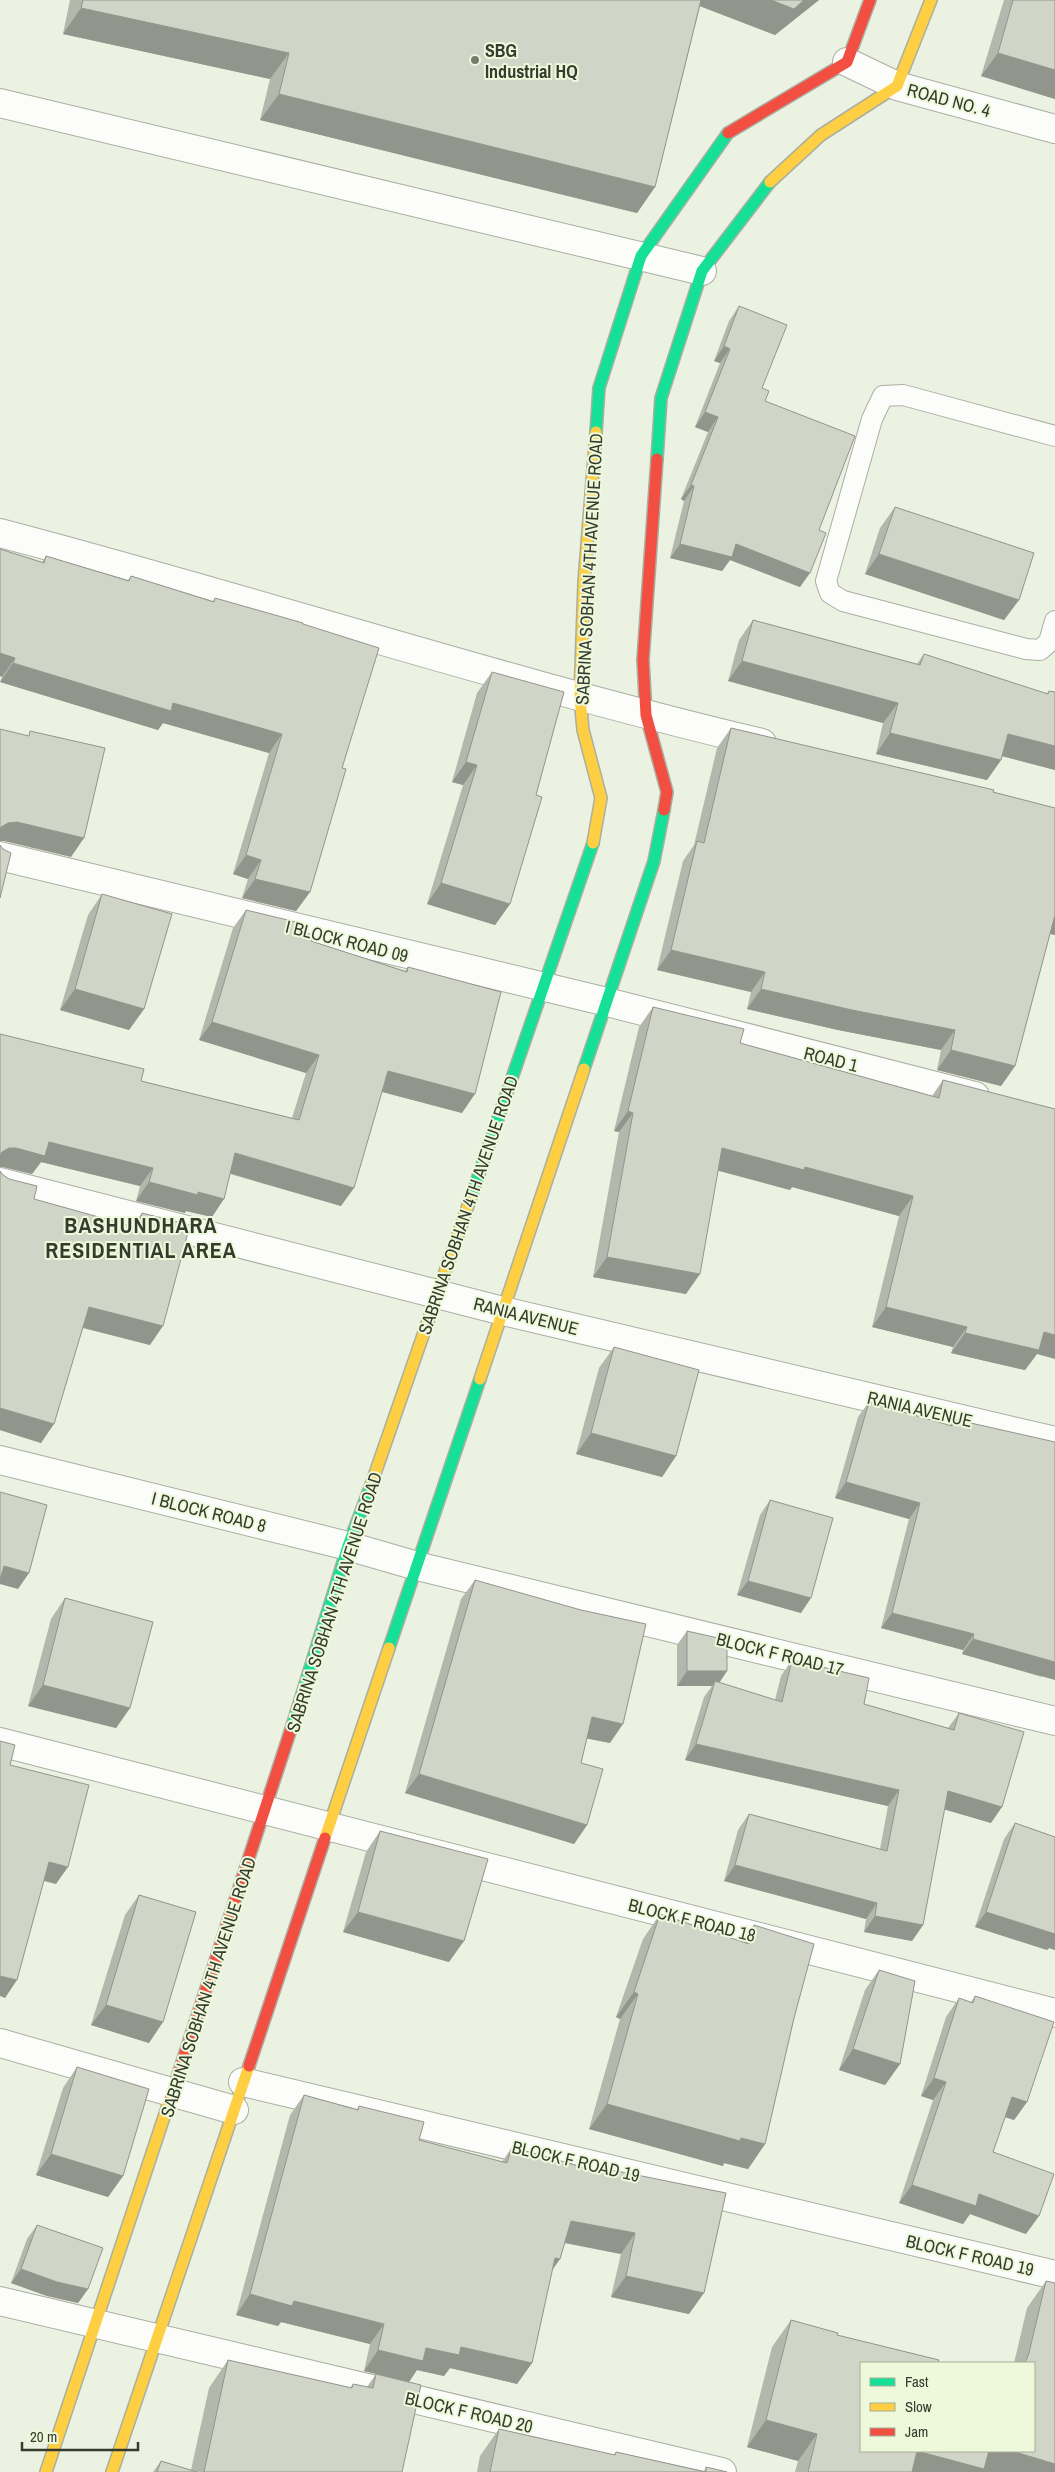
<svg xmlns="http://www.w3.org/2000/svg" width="1055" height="2472" font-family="'Archivo Narrow',sans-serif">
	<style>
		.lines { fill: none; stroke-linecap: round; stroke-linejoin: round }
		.lane-casing { stroke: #aaafa2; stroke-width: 22 }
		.street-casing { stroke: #aaafa2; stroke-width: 30 }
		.fast-casing { stroke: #aaafa2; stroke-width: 14 }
		.slow-casing { stroke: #aaafa2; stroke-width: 14 }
		.jam-casing { stroke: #aaafa2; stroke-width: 14 }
		.lane { stroke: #fcfdfa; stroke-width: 20 }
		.street { stroke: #fcfdfa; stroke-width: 28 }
		.fast { stroke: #16e098; stroke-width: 11 }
		.slow { stroke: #ffcf43; stroke-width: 11 }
		.jam { stroke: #f24e42; stroke-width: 11 }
		.wall { fill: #b3b7ac }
		.shaded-wall { fill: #92958c }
		.building { fill: #d0d5c8; stroke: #92958c }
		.poi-dot { fill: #767b6d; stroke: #edf9da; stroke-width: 2 }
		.labels { text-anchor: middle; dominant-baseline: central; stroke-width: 4; stroke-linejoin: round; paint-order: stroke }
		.poi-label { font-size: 18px; font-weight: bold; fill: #363b2f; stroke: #edf9da; text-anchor: start }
		.street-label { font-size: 18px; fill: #363b2f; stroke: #edf9da }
		.district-label { font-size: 22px; font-weight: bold; letter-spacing: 1px; fill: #363b2f; stroke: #edf9da }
	</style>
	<rect width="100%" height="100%" fill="#ecf2e1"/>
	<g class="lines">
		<g class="lane-casing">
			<path id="lane" d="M1055,436L903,395L883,396L872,419L826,581L830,593L843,601L1026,649L1040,650L1049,642L1055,621"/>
		</g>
		<g class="street-casing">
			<g id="street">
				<path d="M847,62L897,86L1055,129"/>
				<path d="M0,103L702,271"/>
				<path d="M0,533C255,600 505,682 762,743"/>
				<path d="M0,856L607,1002L975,1096"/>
				<path d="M0,1182L503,1311L1055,1441"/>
				<path d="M0,1460L348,1546L417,1566L1055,1721"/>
				<path d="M0,1742L1055,2013"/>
				<path d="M0,2043L234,2110"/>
				<path d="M243,2082L1055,2275"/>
				<path d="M0,2301L722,2472"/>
			</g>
		</g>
		<g class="fast-casing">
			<g id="fast">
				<path d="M596,432L599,388L641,256L728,133"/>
				<path d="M657,459L661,398L702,271L770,182"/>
				<path d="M584,1069L654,861L664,810"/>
				<path d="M471,1197L593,843"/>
				<path d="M389,1648L480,1379"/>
				<path d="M292,1726L348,1546L371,1485"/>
			</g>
		</g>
		<g class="slow-casing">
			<g id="slow">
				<path d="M770,182L821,135L897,86L931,0"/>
				<path d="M593,843L601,798L583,730L580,697L584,582L596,432"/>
				<path d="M480,1379L584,1069"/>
				<path d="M371,1485L471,1197"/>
				<path d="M325,1838L389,1648"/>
				<path d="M46,2472L170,2099"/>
				<path d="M112,2472L249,2066"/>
			</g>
		</g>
		<g class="jam-casing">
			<g id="jam">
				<path d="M728,133L847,62L870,0"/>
				<path d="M657,459L643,660L646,715L667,792L664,810"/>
				<path d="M249,2066L325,1838"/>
				<path d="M170,2099L292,1726"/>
			</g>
		</g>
		<use href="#lane" class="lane"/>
		<use href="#street" class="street"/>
		<use href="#fast" class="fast"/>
		<use href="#slow" class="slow"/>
		<use href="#jam" class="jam"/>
	</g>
	<g class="wall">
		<path d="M70,0H819L775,35L700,6L655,187L637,213L260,120L270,79L63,34Z"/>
		<path d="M1004,0H1055V99L981,76Z"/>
		<path d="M739,306L762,388L765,401L819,530L800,587L730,560L722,571L670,558L684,501L681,499L708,432L695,427L720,363L714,361L729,321Z"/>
		<path d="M895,507L1019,600L1004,620L865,574L880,528Z"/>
		<path d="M0,549L42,562L46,556L128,580L131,576L213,601L215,598L303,624L342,768L310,892L296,911L242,898L248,879L233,874L269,753L163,723L158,730L0,682L2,677L0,676Z"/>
		<path d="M753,620L917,664L924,654L1046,694L1049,691L1055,692V770L1002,756L1001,760L987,780L876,754L883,723L728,681L739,640Z"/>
		<path d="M492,672L536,795L510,904L495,925L427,904L463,785L452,782L477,693Z"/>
		<path d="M731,728L993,792L1055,808V935L1050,934L1015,1066L1001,1086L937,1070L941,1050L838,1030L747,1009L751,992L657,970L683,861L694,845L717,748Z"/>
		<path d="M102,894L144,1009L129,1030L60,1010L88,915Z"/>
		<path d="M246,910L298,931L311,941L405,971L408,967L462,1113L382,1092L341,1206L230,1174L212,1217L186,1211L185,1213L136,1201L140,1186L41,1162L32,1174L3,1167H0V1034L141,1081L292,1118L306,1073L199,1040L233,928Z"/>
		<path d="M653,1007L740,1043L932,1096L943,1080L1037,1354L1025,1370L951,1353L953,1347L872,1327L899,1216L792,1187L790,1190L718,1170L686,1294L593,1277L619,1132L614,1131L639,1027Z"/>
		<path d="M0,1171L2,1174L34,1199L132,1226L142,1213L150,1345L83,1328L41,1443L0,1430Z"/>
		<path d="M614,1347L676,1456L662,1477L576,1454L599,1368Z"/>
		<path d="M869,1402L949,1425L953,1419L1042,1677L962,1654L963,1650L881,1628L909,1519L835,1498L858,1417Z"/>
		<path d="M770,1500L801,1613L737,1595L760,1515Z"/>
		<path d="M475,1580L610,1743L587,1738L581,1763L587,1825L574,1844L405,1793L461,1599Z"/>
		<path d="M65,1598L130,1708L116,1728L28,1706L51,1619Z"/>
		<path d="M687,1631L727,1671L719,1683L775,1700L781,1676L792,1660L864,1704L948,1728L959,1713L991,1823L944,1809L923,1925L912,1941L864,1932L866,1919L724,1881L738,1830L749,1814L880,1849L888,1806L685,1760L704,1697L712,1686H677V1645Z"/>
		<path d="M1015,1823L1055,1837V1950L1049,1948L1047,1950L975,1927L1004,1839Z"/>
		<path d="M380,1831L449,1962L343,1932L366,1852Z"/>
		<path d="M139,1895L149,2043L91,2025L125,1915Z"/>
		<path d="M660,1914L742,1942L754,1925L794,2018L765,2144L748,2169L724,2163L723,2166L589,2129L620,2019L616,2017L643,1939Z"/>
		<path d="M879,1970L900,2064L885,2085L839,2070L865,1990Z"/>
		<path d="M975,1996L1027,2102L1014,2120L1005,2117L993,2152L1026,2234L970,2214L963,2224L899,2203L933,2100L921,2096L946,2017L959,1998L971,2002Z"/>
		<path d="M77,2067L123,2176L108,2197L36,2175L63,2088Z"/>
		<path d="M304,2095L357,2109L359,2106L419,2140L502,2162L512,2147L594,2170L597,2167L689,2314L611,2297L621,2254L564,2243L560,2259L552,2270L532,2363L517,2384L450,2368L444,2376L417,2370L409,2382L364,2371L370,2344L281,2322L278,2326L236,2315L290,2115Z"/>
		<path d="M37,2225L88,2289L78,2303L47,2296L11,2283L27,2239Z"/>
		<path d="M1046,2281L1055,2472H795L798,2461L747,2447L772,2347L791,2320L837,2335L861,2363L1034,2451V2363H1014L1027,2308Z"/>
		<path d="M228,2360L350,2388L353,2384L367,2387L376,2374L402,2472H153L161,2461L191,2470L209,2388Z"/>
		<path d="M499,2429L614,2455L616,2452L704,2471L706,2467L727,2472H477L480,2456Z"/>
	</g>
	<g class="shaded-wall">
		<path d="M690,0H819L775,35L689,2Z"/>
		<path d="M81,8L289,53L270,79L63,34Z"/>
		<path d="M998,53L1055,70V99L981,76Z"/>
		<path d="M279,94L655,187L637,213L260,120Z"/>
		<path d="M724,346L730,349L720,363L714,361Z"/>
		<path d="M705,412L718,417L708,432L695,427Z"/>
		<path d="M691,485L694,486L684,501L681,499Z"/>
		<path d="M680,544H736L810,573L800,587L730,560L722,571L670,558Z"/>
		<path d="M879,554L1019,600L1004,620L865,574Z"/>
		<path d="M0,653L15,658L2,677L0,676Z"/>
		<path d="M742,661L898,703L883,723L728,681Z"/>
		<path d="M13,663L173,703L282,734L269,753L163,723L158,730L0,682Z"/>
		<path d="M890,733L1001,760L987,780L876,754Z"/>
		<path d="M1008,734L1055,746V770L994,754Z"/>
		<path d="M466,762L477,765L463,785L452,782Z"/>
		<path d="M17,822L84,838L71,857L4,841H0V829L1,827L8,823Z"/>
		<path d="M246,855L261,860L248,879L233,874Z"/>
		<path d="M255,879L310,892L296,911L242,898Z"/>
		<path d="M441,883L510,904L495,925L427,904Z"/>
		<path d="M1055,913V935L1042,932Z"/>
		<path d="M671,950L765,972L751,992L657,970Z"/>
		<path d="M75,989L144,1009L129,1030L60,1010Z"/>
		<path d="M761,989L955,1030L941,1050L838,1030L747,1009Z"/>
		<path d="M212,1022L319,1055L306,1073L199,1040Z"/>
		<path d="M951,1050L1015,1066L1001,1086L937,1070Z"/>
		<path d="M388,1071L475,1094L462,1113L375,1090Z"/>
		<path d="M628,1111L633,1113L619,1132L614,1131Z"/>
		<path d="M49,1142L153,1168L140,1186L41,1162L32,1174L3,1167H0V1155L2,1152L9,1148Z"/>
		<path d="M722,1148L805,1167L913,1196L899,1216L792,1187L790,1190L708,1168Z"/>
		<path d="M235,1153L354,1188L341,1206L222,1171Z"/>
		<path d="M149,1182L198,1192L224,1199L212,1217L186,1211L185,1213L136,1201Z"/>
		<path d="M607,1257L700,1274L686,1294L593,1277Z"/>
		<path d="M89,1307L163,1326L150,1345L76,1326Z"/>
		<path d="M886,1307L967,1327L953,1347L872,1327Z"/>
		<path d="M1044,1332L1055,1335V1359L1037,1354L1025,1370L951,1353L965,1333Z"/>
		<path d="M0,1408L54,1424L41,1443L0,1430Z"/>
		<path d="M591,1433L676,1456L662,1477L576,1454Z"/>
		<path d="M846,1482L920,1503L909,1519L835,1498Z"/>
		<path d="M4,1566L29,1573L18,1589L0,1584V1572Z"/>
		<path d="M748,1581L811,1598L801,1613L737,1595Z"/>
		<path d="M892,1613L974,1634L963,1650L881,1628Z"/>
		<path d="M973,1639L1055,1662V1680L962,1654Z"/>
		<path d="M687,1671H727L717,1686L715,1681L712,1686H677Z"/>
		<path d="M43,1685L130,1708L116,1728L28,1706Z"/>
		<path d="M592,1717L623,1724L610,1743L579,1737Z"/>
		<path d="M696,1744L899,1790L888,1806L685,1760Z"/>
		<path d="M419,1774L587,1825L574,1844L405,1793Z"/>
		<path d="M948,1791L1002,1807L991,1823L936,1807Z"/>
		<path d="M49,1862L68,1867L56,1884L36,1879Z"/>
		<path d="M735,1865L877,1903L866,1919L724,1881Z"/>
		<path d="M358,1912L464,1941L449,1962L343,1932Z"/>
		<path d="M986,1912L1055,1934V1950L1049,1948L1047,1950L975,1927Z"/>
		<path d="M875,1916L923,1925L912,1941L864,1932Z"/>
		<path d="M0,1976L17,1980L5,1998L0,1996Z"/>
		<path d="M634,1992L638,1994L620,2019L616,2017Z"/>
		<path d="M106,2005L163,2022L149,2043L91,2025Z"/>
		<path d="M853,2049L900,2064L885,2085L839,2070Z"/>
		<path d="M934,2078L946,2082L933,2100L921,2096Z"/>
		<path d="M1012,2097L1027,2102L1014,2120L999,2115Z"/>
		<path d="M607,2104L765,2144L748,2169L724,2163L723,2166L589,2129Z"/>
		<path d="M51,2154L123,2176L108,2197L36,2175Z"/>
		<path d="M912,2185L979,2194L1039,2216L1026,2234L970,2214L963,2224L899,2203Z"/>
		<path d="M571,2221L635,2233L621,2254L556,2241Z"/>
		<path d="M555,2258L560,2259L545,2280Z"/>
		<path d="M21,2269L88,2289L78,2303L47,2296L11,2283Z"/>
		<path d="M626,2276L704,2293L689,2314L611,2297Z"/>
		<path d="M250,2294L294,2301L384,2324L370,2344L281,2322L278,2326L236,2315Z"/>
		<path d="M461,2347L532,2363L517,2384L450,2368L444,2376L417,2370L409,2382L364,2371L378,2350Z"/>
		<path d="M766,2420L817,2434L798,2461L747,2447Z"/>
		<path d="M917,2451H1012L1055,2464V2472H902Z"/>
	</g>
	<g class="building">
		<path d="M83,0H701L655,187L279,94L289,53L81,8Z"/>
		<path d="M771,0H804L794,9Z"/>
		<path d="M1013,0H1055V70L998,53Z"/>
		<path d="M739,306L787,325L762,388L769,391L765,401L855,436L819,530L826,533L810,573L736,544L732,557L680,544L694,486L691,485L718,417L705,412L730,349L724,346Z"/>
		<path d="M895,507L1034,553L1019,600L879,554Z"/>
		<path d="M0,549L44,563L46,556L129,581L131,576L214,602L215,598L303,623V624L379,648L342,768L346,769L310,892L255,879L261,860L246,855L282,734L173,703L171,711L13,663L15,658L0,653Z"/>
		<path d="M753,620L920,665L924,654L1048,694L1049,691L1055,692V746L1008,734L1001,760L890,733L898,703L742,661Z"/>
		<path d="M492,672L564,692L536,795L542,797L510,904L441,883L477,765L466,762Z"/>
		<path d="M731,728L994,790L993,792L1055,808V915L1015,1066L951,1050L955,1030L852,1010L761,989L765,972L671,950L697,841L704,843Z"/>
		<path d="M0,729L29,736L30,731L105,748L84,838L17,822L8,823L1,827L0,830Z"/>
		<path d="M0,845L3,849L11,853L0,898Z"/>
		<path d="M102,894L172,914L144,1009L75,989Z"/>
		<path d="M246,910L300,923L298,931L313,935L311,941L407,972L408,967L501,992L475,1094L388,1071L354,1188L235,1153L224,1199L198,1192V1195L149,1182L153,1168L49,1142L45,1156L16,1148H9L2,1152L0,1156V1034L144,1069L141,1081L299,1120L319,1055L212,1022Z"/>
		<path d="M653,1007L744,1029L740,1043L939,1098L943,1080L1055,1109V1335L1044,1332L1039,1350L965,1333L967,1327L886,1307L913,1196L805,1167L804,1170L722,1148L700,1274L607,1257L633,1113L628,1111Z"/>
		<path d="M0,1171L2,1174L9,1179L37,1186L34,1199L138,1228L142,1213L190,1225L163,1326L89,1307L54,1424L0,1408Z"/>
		<path d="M614,1347L699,1370L676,1456L591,1433Z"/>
		<path d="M869,1402L952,1426L953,1419L1055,1442V1662L973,1639L974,1634L892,1613L920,1503L846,1482Z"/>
		<path d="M0,1492L47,1505L29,1573L4,1566L0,1580Z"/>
		<path d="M770,1500L833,1518L811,1598L748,1581Z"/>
		<path d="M475,1580L581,1610L646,1624L623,1724L592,1717L581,1763L603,1769L587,1825L419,1774Z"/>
		<path d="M65,1598L153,1622L130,1708L43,1685Z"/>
		<path d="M687,1631L727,1640V1671H687Z"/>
		<path d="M792,1660L869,1678L864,1704L954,1730L959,1713L1024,1732L1002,1807L948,1791L923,1925L875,1916L877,1903L735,1865L749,1814L887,1851L899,1790L696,1744L715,1681L782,1702Z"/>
		<path d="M0,1741L15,1745L10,1765L89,1785L68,1867L49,1862L17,1980L0,1976Z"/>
		<path d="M1015,1823L1055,1837V1934L986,1912Z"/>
		<path d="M380,1831L488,1859L464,1941L358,1912Z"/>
		<path d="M139,1895L196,1912L163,2022L106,2005Z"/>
		<path d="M660,1914L749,1944L754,1925L814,1944L794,2018L765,2144L741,2138L740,2141L607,2104L638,1994L634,1992Z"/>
		<path d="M879,1970L915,1981L900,2064L853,2049Z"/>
		<path d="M975,1996L1054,2022L1027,2102L1012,2097L993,2152L1054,2174L1039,2216L979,2194L976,2206L912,2185L946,2082L934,2078L959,1998L973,2003Z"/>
		<path d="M77,2067L149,2089L123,2176L51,2154Z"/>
		<path d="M304,2095L358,2110L359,2106L424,2122L419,2140L507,2163L512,2147L596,2171L597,2167L726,2193L704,2293L626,2276L635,2233L571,2221L560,2259L555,2258L532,2363L461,2347L459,2355L426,2348L423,2361L378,2350L384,2324L294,2301L292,2306L250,2294Z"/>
		<path d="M37,2225L103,2248L88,2289L57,2282L21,2269Z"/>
		<path d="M1046,2281L1055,2283V2464L1012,2451H1034V2363H1025L1029,2353Z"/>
		<path d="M791,2320L838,2333L837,2335L939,2360L938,2363H861V2451H989L984,2469L917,2451L912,2472H808L817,2434L766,2420Z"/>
		<path d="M228,2360L352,2388L353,2384L373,2388L376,2374L421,2385L402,2472H204Z"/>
		<path d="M499,2429L615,2455L616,2452L706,2472V2467L727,2472H490Z"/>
		<path d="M161,2461L197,2472H157Z"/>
	</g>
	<circle class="poi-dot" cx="475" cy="60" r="5"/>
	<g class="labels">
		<g class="poi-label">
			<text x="485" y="50">SBG<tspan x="485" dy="21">Industrial HQ</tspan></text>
		</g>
		<g class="street-label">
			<text transform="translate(949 100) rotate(15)">ROAD NO. 4</text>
			<text transform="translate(589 569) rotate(-87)">SABRINA SOBHAN 4TH AVENUE ROAD</text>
			<text transform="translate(347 941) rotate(14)">I BLOCK ROAD 09</text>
			<text transform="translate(831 1059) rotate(14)">ROAD 1</text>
			<text transform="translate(468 1205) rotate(-71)">SABRINA SOBHAN 4TH AVENUE ROAD</text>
			<text transform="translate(526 1316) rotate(14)">RANIA AVENUE</text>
			<text transform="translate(920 1409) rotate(13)">RANIA AVENUE</text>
			<text transform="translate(209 1512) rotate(14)">I BLOCK ROAD 8</text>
			<text transform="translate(334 1602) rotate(-72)">SABRINA SOBHAN 4TH AVENUE ROAD</text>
			<text transform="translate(780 1654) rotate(14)">BLOCK F ROAD 17</text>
			<text transform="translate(692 1920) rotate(14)">BLOCK F ROAD 18</text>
			<text transform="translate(208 1987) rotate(-72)">SABRINA SOBHAN 4TH AVENUE ROAD</text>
			<text transform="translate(576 2161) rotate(13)">BLOCK F ROAD 19</text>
			<text transform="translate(970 2255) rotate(13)">BLOCK F ROAD 19</text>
			<text transform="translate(469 2412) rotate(13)">BLOCK F ROAD 20</text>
		</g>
		<g class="district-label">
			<text x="141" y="1225">BASHUNDHARA<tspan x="141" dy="25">RESIDENTIAL AREA</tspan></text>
		</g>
	</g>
	<rect x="860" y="2362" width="175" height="90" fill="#edf9da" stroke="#a4ad96"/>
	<rect x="870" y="2378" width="25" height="8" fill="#16e098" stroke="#a4ad96"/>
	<text x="905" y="2387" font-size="15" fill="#363b2f">Fast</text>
	<rect x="870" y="2403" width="25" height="8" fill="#ffcf43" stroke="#a4ad96"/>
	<text x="905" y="2412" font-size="15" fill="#363b2f">Slow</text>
	<rect x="870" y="2428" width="25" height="8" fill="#f24e42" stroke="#a4ad96"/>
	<text x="905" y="2437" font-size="15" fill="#363b2f">Jam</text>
	<path d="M22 2442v8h116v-8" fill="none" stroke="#363b2f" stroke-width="2.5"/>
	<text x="30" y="2442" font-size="15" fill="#363b2f" stroke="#edf9da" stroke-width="4" paint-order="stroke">20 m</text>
</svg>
